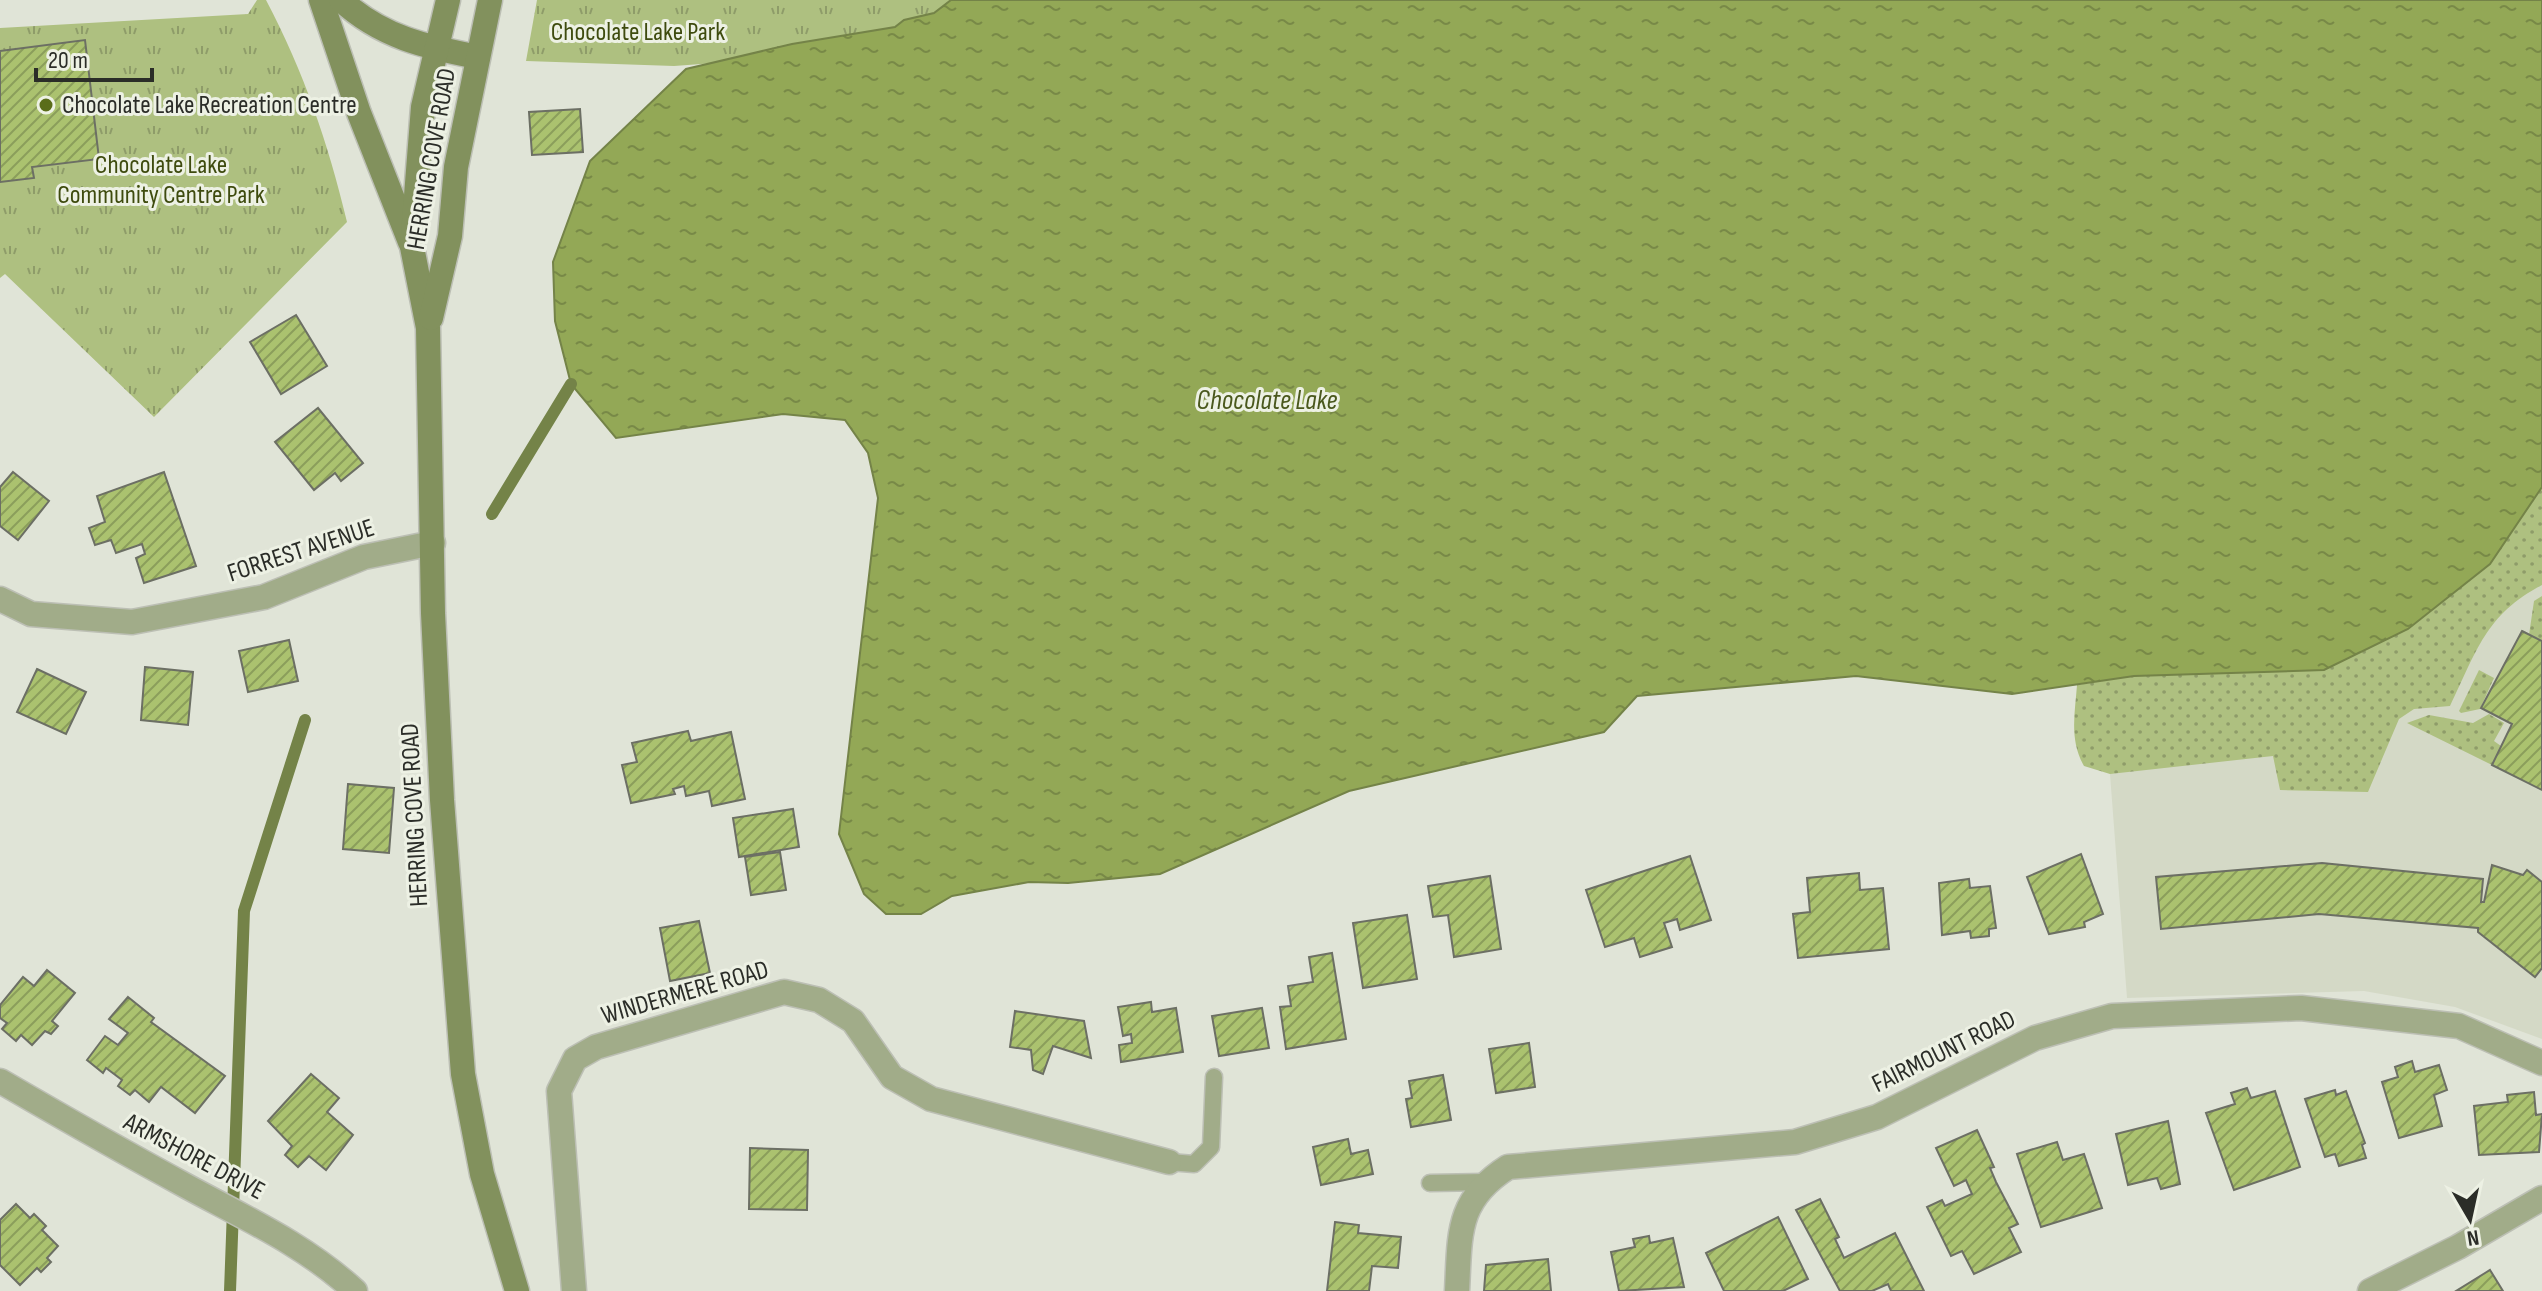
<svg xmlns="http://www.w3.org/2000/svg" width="2542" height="1291" font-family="'Sofia Sans Condensed',sans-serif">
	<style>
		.built { fill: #d4d9c6 }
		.grass { fill: url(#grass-dots) }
		.park { fill: url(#park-tufts) }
		.water { fill: url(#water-ripples); stroke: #748348; stroke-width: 2 }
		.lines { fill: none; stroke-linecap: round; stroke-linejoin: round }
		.stream { stroke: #748348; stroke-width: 12 }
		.building { fill: url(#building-hatch); stroke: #6c6f64; stroke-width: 2 }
		.lane-casing { stroke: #bcbfb4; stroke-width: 19 }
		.street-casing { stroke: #bcbfb4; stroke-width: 27 }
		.secondary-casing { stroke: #bcbfb4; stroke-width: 27 }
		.lane { stroke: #a1ac89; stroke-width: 16 }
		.street { stroke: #a1ac89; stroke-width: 24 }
		.secondary { stroke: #82915d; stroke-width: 24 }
		.poi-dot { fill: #5a6d1a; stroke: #edf1e4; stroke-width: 3 }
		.labels { text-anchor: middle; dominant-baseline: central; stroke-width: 6; stroke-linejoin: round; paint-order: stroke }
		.park-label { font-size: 26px; fill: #3e4b0e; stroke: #edf1e4 }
		.poi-label { font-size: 26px; fill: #2b2d28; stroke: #edf1e4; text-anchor: start }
		.street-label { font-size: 26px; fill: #2b2d28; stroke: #edf1e4 }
		.water-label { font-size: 28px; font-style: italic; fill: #4a581d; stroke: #edf1e4 }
	</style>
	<defs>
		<pattern id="grass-dots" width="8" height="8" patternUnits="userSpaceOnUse" patternTransform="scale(2)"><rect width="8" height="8" fill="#aec080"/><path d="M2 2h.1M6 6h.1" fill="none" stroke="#8e9c69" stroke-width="1.8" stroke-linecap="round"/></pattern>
		<pattern id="park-tufts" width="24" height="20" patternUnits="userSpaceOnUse" patternTransform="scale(2)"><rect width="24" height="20" fill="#aec080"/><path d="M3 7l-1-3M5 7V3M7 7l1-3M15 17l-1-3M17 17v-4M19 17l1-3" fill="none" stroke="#8e9c69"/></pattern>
		<pattern id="water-ripples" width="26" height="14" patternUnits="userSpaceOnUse" patternTransform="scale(2)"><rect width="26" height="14" fill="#93a856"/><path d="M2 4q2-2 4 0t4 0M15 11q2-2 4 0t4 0" fill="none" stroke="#788947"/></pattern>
		<pattern id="building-hatch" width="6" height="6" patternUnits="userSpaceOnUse" patternTransform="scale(2)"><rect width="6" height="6" fill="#abc26f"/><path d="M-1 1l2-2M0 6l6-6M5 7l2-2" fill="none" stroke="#8b9e5b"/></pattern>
	</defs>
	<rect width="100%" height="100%" fill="#e0e4d7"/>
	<path class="built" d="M2542,487V1039L2455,1007L2364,991L2127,998L2110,774L2077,685L2490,564Z"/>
	<g class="grass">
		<path d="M2542,487V585C2485,615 2477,651 2450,706L2414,709L2399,719L2368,792L2280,790L2273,756L2110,774L2084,766C2069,740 2075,713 2077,685L2134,676L2490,564Z"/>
		<path d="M2542,596V641L2529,635L2534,601Z"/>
		<path d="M2479,670L2494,678L2480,709L2461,713L2459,711Z"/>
		<path d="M2489,714L2504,723L2494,741L2501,746L2492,765L2407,723L2429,715L2473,723Z"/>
	</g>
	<g class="park">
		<path d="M257,0H266C304,72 328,143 347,222L154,417L5,274L0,278V28L248,14Z"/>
		<path d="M537,0H951L934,13L904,20L895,27L792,44L715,63L674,66L526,61Z"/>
	</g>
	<path class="water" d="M951,0H2542V487L2490,564L2408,629L2324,670L2134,676L2012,694L1856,676L1637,696L1604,732L1349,791L1160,874L1068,883L1029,882L952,896L921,914H886L864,894L839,834L878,498L868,453L845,420L783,414L616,438L571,384L555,321L553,262L590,161L686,69L792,44L895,27L904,20L934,13Z"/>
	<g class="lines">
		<g class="stream">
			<path d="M492,514L571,384"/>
			<path d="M230,1291L244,911L305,720"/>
		</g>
	</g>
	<g class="building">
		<path d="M85,40L99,159L32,167L34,178L0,182V51Z"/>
		<path d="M580,109L583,152L532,155L529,112Z"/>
		<path d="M296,315L327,366L281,394L250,342Z"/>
		<path d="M318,408L363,463L341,481L335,473L314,490L275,442Z"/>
		<path d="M13,472L49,501L18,540L0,526V487Z"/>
		<path d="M164,472L196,566L144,583L136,558L145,554L142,544L116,553L111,540L95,545L89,528L105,522L97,496Z"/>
		<path d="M2522,631L2542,641V790L2492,765L2512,724L2481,708Z"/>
		<path d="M289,640L298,681L248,692L239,651Z"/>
		<path d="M145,667L193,672L188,725L141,720Z"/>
		<path d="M37,669L86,692L66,734L17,712Z"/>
		<path d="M688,731L691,741L731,732L745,799L712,806L709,791L686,796L684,786L673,789L675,794L631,803L622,765L637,762L632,743Z"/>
		<path d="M348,784L394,788L389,853L343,849Z"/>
		<path d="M793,809L799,847L739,857L733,818Z"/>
		<path d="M780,852L786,890L751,895L745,857Z"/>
		<path d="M2081,854L2103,914L2084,922L2085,927L2049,934L2027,877Z"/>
		<path d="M1690,856L1711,920L1680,930L1677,919L1664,923L1672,947L1640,957L1634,938L1605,947L1586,890Z"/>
		<path d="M2322,863L2483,879L2481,902H2484L2492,865L2523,875L2527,870L2542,882V968L2535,977L2478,932V928L2319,914L2161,929L2156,877Z"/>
		<path d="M1859,873L1860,890L1883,888L1889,949L1798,958L1793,914L1810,912L1807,878Z"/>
		<path d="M1490,876L1501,949L1454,957L1448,915L1433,917L1428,886Z"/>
		<path d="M1969,879L1970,888L1990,886L1996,928L1989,929V936L1971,938L1970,931L1942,935L1939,883Z"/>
		<path d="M1407,915L1417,979L1363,988L1353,923Z"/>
		<path d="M699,921L710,973L670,981L660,928Z"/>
		<path d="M1332,953L1346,1039L1286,1049L1280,1007L1291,1006L1288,986L1313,982L1309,957Z"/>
		<path d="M47,970L75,993L52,1021L58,1026L51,1034L45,1031L32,1045L21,1035L16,1041L2,1029L7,1023L0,1018V1005L23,977L34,986Z"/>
		<path d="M128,997L154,1018L151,1022L225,1076L195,1113L161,1087L149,1102L135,1090L130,1095L118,1086L122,1080L106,1068L103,1073L87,1060L105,1036L118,1045L128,1033L109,1019Z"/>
		<path d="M1151,1002L1152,1012L1176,1008L1183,1052L1121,1062L1119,1045L1132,1043L1131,1034L1123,1036L1118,1007Z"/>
		<path d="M1262,1008L1269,1048L1219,1056L1212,1016Z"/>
		<path d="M1015,1011L1084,1021L1091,1058L1053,1046L1043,1074L1033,1070L1031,1050L1010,1047Z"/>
		<path d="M1529,1043L1535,1087L1496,1093L1489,1049Z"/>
		<path d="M2412,1061L2415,1072L2439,1065L2447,1090L2434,1095L2442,1126L2399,1138L2382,1082L2398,1077L2395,1067Z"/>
		<path d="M311,1074L339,1098L327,1112L353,1135L326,1170L309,1156L298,1167L285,1155L292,1146L268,1121Z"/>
		<path d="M1443,1075L1451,1120L1411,1127L1406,1099L1412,1098L1409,1081Z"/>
		<path d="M2247,1088L2251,1098L2275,1091L2300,1167L2234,1190L2206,1113L2235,1104L2231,1093Z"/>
		<path d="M2335,1090L2336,1095L2346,1091L2365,1143L2362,1145L2366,1158L2339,1166L2335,1154L2325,1157L2305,1099Z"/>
		<path d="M2534,1092L2536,1115L2542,1114L2539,1152L2479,1155L2474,1106L2508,1102L2507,1095Z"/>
		<path d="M2168,1121L2180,1184L2161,1189L2157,1178L2128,1185L2116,1134Z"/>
		<path d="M1977,1130L1994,1167L1990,1168L1996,1182L2018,1224L2009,1228L2021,1252L1974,1274L1962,1251L1951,1256L1927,1207L1942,1200L1945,1206L1972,1194L1966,1180L1954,1186L1936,1148Z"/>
		<path d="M1348,1139L1351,1154L1368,1150L1373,1174L1321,1185L1313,1147Z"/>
		<path d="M2057,1142L2063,1160L2084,1154L2102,1208L2041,1227L2017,1154Z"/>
		<path d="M750,1148L808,1150L807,1210L749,1209Z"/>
		<path d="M1820,1199L1839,1237L1835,1239L1844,1258L1895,1233L1924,1291H1891L1888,1284L1872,1291H1840L1796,1210Z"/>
		<path d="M16,1204L30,1218L34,1214L46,1226L42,1230L58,1246L47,1258L51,1262L41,1272L37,1268L20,1285L0,1265V1220Z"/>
		<path d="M1778,1217L1808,1279L1783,1291H1724L1706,1253Z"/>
		<path d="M1335,1222L1359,1225L1358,1233L1401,1237L1398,1268L1372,1266L1369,1291H1327Z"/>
		<path d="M1649,1236L1650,1243L1673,1238L1684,1287L1619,1291L1611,1252L1635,1247L1633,1239Z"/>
		<path d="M1548,1259L1551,1291H1484L1486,1265Z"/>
		<path d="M2490,1270L2503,1291H2456Z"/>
	</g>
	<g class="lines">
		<g class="lane-casing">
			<g id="lane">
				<path d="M1169,1162L1194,1164L1211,1147L1214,1077"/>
				<path d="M1430,1183L1485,1182"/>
			</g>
		</g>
		<g class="street-casing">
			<g id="street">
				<path d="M0,599L31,614L132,622L264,597L364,557L433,543"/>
				<path d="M0,1081C62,1117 125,1153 188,1187C247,1219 305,1245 355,1291"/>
				<path d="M574,1291L559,1091L575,1059L596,1047L784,992L819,1000L853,1021L892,1077L931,1099L1169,1162"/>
				<path d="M1457,1291C1460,1234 1456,1200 1508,1167L1795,1142L1877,1117L2035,1038L2112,1016L2301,1008L2459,1026L2542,1063"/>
				<path d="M2370,1291L2458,1247L2542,1198"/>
			</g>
		</g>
		<g class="secondary-casing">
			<g id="secondary">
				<path d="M321,0L359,113L410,242"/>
				<path d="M341,0C381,37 426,47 478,57"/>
				<path d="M448,0L423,107L412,247L428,328L433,613L442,800L463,1074L482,1174L517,1291"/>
				<path d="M431,318L450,236L456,167L490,0"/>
			</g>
		</g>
		<use href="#lane" class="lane"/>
		<use href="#street" class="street"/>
		<use href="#secondary" class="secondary"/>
	</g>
	<circle class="poi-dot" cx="46" cy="105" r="8"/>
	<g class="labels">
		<g class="park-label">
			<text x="638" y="32">Chocolate Lake Park</text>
			<text x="161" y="165">Chocolate Lake<tspan x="161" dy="30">Community Centre Park</tspan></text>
		</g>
		<g class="poi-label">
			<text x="62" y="105">Chocolate Lake Recreation Centre</text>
		</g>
		<g class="street-label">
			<text transform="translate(432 159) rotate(-80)">HERRING COVE ROAD</text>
			<text transform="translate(301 551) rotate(-18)">FORREST AVENUE</text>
			<text transform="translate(415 815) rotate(-93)">HERRING COVE ROAD</text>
			<text transform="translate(685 993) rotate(-16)">WINDERMERE ROAD</text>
			<text transform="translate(1944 1052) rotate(-26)">FAIRMOUNT ROAD</text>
			<text transform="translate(194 1157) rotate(28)">ARMSHORE DRIVE</text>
		</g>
		<g class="water-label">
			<text x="1267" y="400">Chocolate Lake</text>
		</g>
	</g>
	<g transform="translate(2470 1219) rotate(171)" stroke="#edf1e4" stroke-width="6" paint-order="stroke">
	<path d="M0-6L14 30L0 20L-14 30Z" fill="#2b2d28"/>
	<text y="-12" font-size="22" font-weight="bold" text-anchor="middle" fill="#2b2d28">N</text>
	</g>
	<path d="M36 68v12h116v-12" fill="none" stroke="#2b2d28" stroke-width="4"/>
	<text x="48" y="68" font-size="24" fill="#2b2d28" stroke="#edf1e4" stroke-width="6" paint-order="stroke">20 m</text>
</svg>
